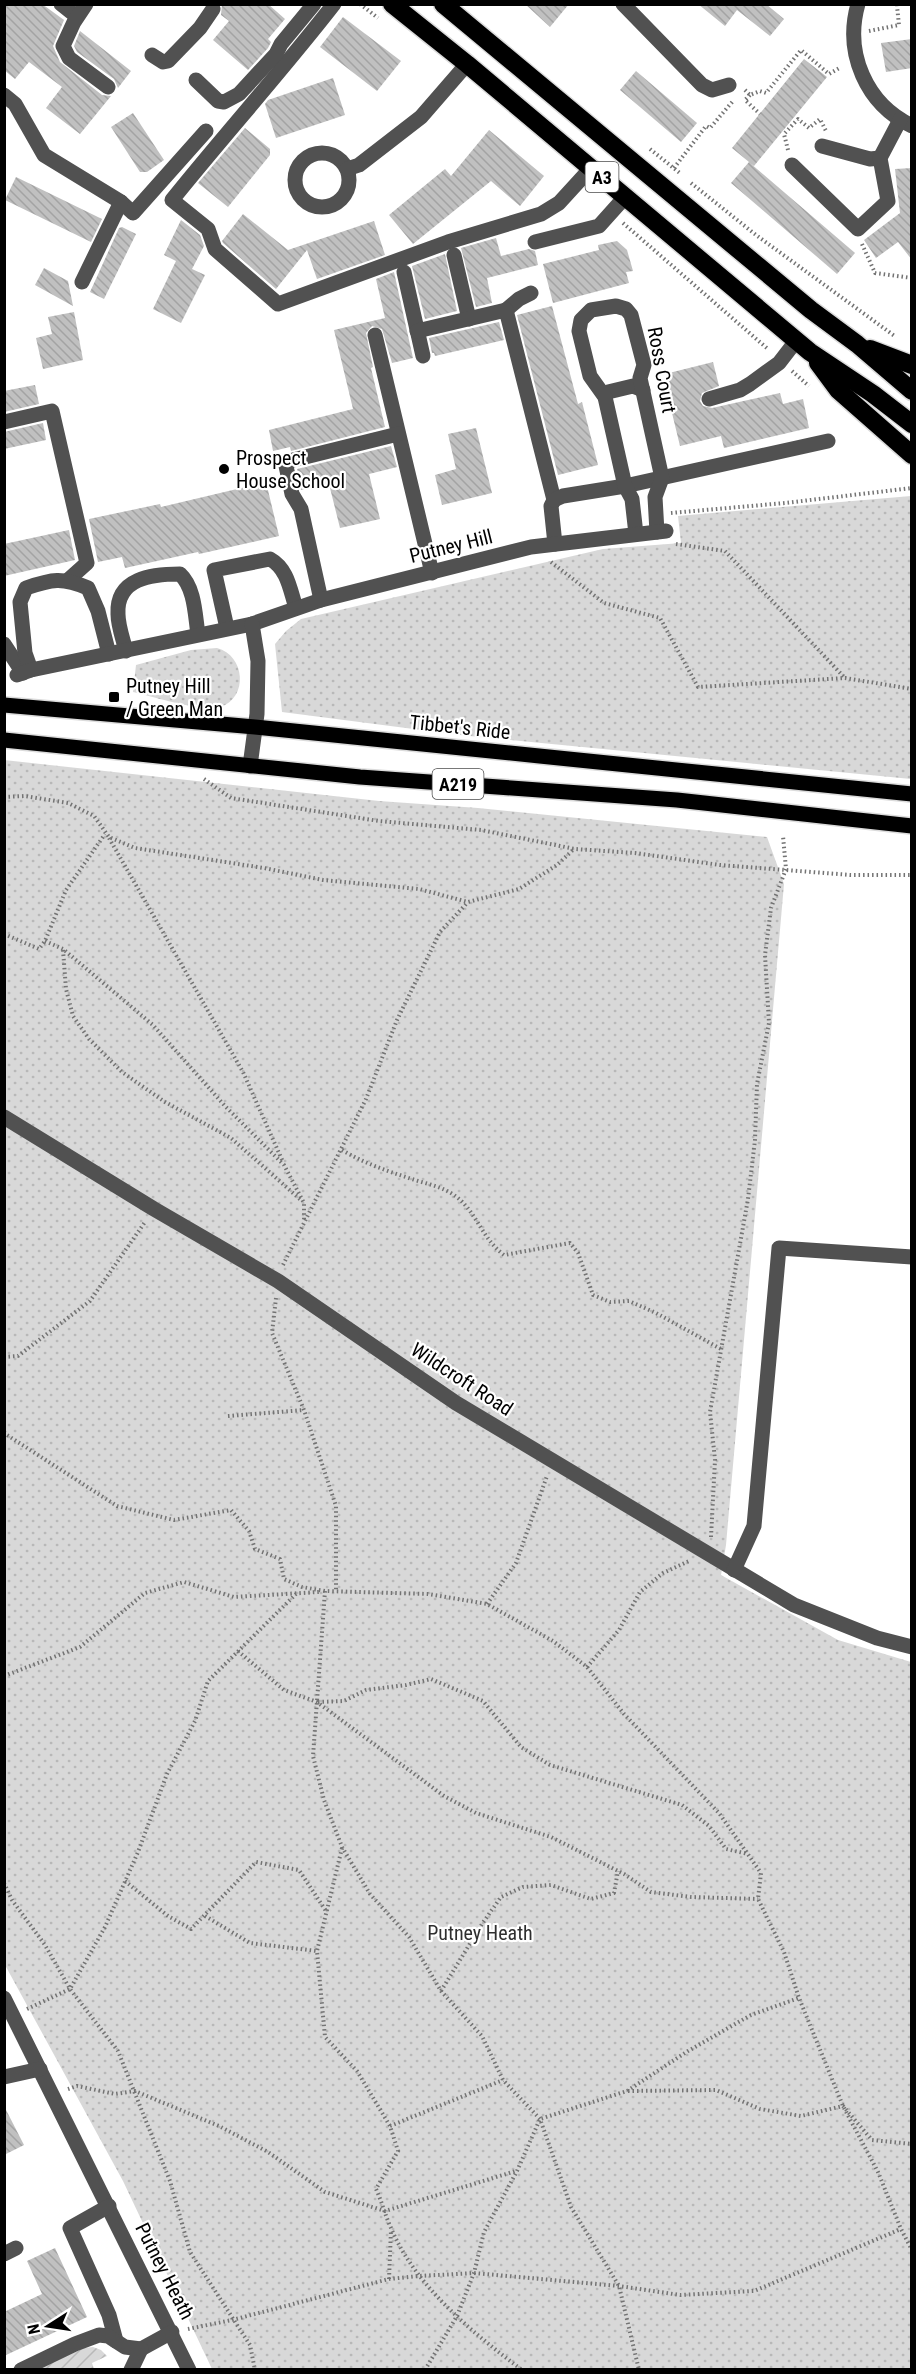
<svg xmlns="http://www.w3.org/2000/svg" width="916" height="2374" font-family="'Roboto Condensed',sans-serif">
	<style>
		.park { fill: url(#park-dots) }
		.garden { fill: url(#garden-furrows) }
		.building { fill: url(#building-back-hatch) }
		.lines { fill: none; stroke-linecap: round; stroke-linejoin: round }
		.major-casing { stroke: #dbdbdb; stroke-width: 18 }
		.highway-casing { stroke: #dbdbdb; stroke-width: 21 }
		.path { stroke: #737373; stroke-width: 4; stroke-dasharray: 1.5 3; stroke-linecap: butt }
		.minor { stroke: #515151; stroke-width: 15 }
		.major { stroke: #000; stroke-width: 15 }
		.highway { stroke: #000; stroke-width: 18 }
		.poi-dot { fill: #000; stroke: #fff; stroke-width: 2 }
		.labels { text-anchor: middle; dominant-baseline: central; stroke-width: 4.5; stroke-linejoin: round; paint-order: stroke }
		.shield { fill: #fff; stroke: #4c4c4c; stroke-width: 1.5 }
		.shield-label { font-size: 18px; font-weight: bold; fill: #000 }
		.street-label { font-size: 20px; fill: #000; stroke: #fff }
		.poi-label { font-size: 20px; fill: #000; stroke: #fff; text-anchor: start }
		.park-label { font-size: 20px; fill: #2f2f2f; stroke: #fff }
	</style>
	<defs>
		<pattern id="park-dots" width="8" height="8" patternUnits="userSpaceOnUse" patternTransform="scale(1.5)"><rect width="8" height="8" fill="#d8d8d8"/><path d="M2 2h.1M6 6h.1" fill="none" stroke="#b8b8b8" stroke-width="1.8" stroke-linecap="round"/></pattern>
		<pattern id="garden-furrows" width="10" height="10" patternUnits="userSpaceOnUse" patternTransform="scale(1.5)"><rect width="10" height="10" fill="#d8d8d8"/><path d="M-1 1l2-2M0 10L10 0M9 11l2-2" fill="none" stroke="#b8b8b8"/></pattern>
		<pattern id="building-back-hatch" width="6" height="6" patternUnits="userSpaceOnUse" patternTransform="scale(1.5)"><rect width="6" height="6" fill="#c0c0c0"/><path d="M-1 5l2 2M0 0l6 6M5-1l2 2" fill="none" stroke="#a3a3a3"/></pattern>
	</defs>
	<rect width="100%" height="100%" fill="#fff"/>
	<g class="park">
		<path d="M911,496V779L460,735L282,712L275,644L286,631L301,619L603,549L681,543L678,516Z"/>
		<path d="M217,648C245,655 249,698 220,707C205,713 151,696 133,692L136,665L191,650Z"/>
		<path d="M4,760L379,801L478,808L767,837L784,884L726,1545L721,1575L838,1640L911,1662V2369H212L123,2181L5,1965Z"/>
	</g>
	<path class="garden" d="M93,2347L101,2350L107,2356L92,2363L94,2369L35,2370L84,2348Z"/>
	<g class="building">
		<path d="M4,4H42L64,20L53,46L60,62L102,95L111,96L80,134L46,108L62,87L29,62L15,79L4,70Z"/>
		<path d="M222,4H268L285,19L268,39L271,42L268,48L248,70L213,40L229,21L221,15Z"/>
		<path d="M525,4H569L550,27Z"/>
		<path d="M698,4H766L784,19L770,36L737,10L725,26Z"/>
		<path d="M343,17L401,61L377,91L320,47Z"/>
		<path d="M80,31L131,71L118,88L114,79L77,52L74,46Z"/>
		<path d="M912,39V68L886,72L881,43Z"/>
		<path d="M804,59L827,77L754,166L750,163L855,253L837,274L731,183L749,162L732,148Z"/>
		<path d="M636,71L697,123L681,142L620,90Z"/>
		<path d="M333,78L345,115L276,138L265,104L268,100Z"/>
		<path d="M133,113L164,160L147,172H140L111,127Z"/>
		<path d="M245,128L270,149V155L228,207L198,183Z"/>
		<path d="M489,130L544,176L520,206L491,181L413,244L389,215L445,169L451,176Z"/>
		<path d="M912,168V260L898,242L876,258L864,240L900,213L895,169Z"/>
		<path d="M16,177L102,219L91,242L5,200Z"/>
		<path d="M243,214L288,250L374,221L385,255L317,279L307,250L276,289L223,243L222,241Z"/>
		<path d="M181,220L200,235L204,246L192,269L205,275L181,323L153,309L176,261L164,255Z"/>
		<path d="M122,227L136,234L104,299L90,292L119,228Z"/>
		<path d="M496,238L501,256L529,249L535,251L538,265L487,278L492,303L476,307L461,248Z"/>
		<path d="M617,241L627,250L633,271L626,272L629,283L553,303L543,264L599,250L598,245Z"/>
		<path d="M445,254L457,311L425,319L412,266Z"/>
		<path d="M44,268L68,281L73,306L35,285Z"/>
		<path d="M394,272L413,358L392,363L382,329L372,326L366,333L373,367L371,368L385,427L291,451L290,447L273,451L269,430L353,409L334,330L385,318L376,279Z"/>
		<path d="M552,306L578,404L582,402L598,465L558,475L517,315Z"/>
		<path d="M74,312L83,360L43,369L36,338L52,334L48,317Z"/>
		<path d="M499,322L504,340L435,356L434,353H432L429,338Z"/>
		<path d="M713,362L719,386L702,393L700,401L703,406L712,408L780,393L783,404L803,399L809,428L724,448L721,436L680,446L664,380L670,379L669,373Z"/>
		<path d="M35,385L39,404L4,412V391Z"/>
		<path d="M43,423L46,440L4,449V432Z"/>
		<path d="M476,428L492,493L442,505L435,475L456,469L448,434Z"/>
		<path d="M391,446L397,467L369,474L380,519L340,528L329,484L301,490L297,469Z"/>
		<path d="M266,482L279,536L199,554L198,552L125,568L122,557L98,562L89,519L160,504L161,507Z"/>
		<path d="M69,530L75,560L4,576V544Z"/>
		<path d="M4,2106L24,2145L4,2155Z"/>
		<path d="M55,2248L87,2317L4,2356V2312L42,2294L27,2261Z"/>
	</g>
	<g class="lines">
		<g class="major-casing">
			<g id="major">
				<path d="M4,705L255,727L912,794"/>
				<path d="M4,740L360,777L677,800L912,826"/>
			</g>
		</g>
		<g class="highway-casing">
			<g id="highway">
				<path d="M392,4L467,64L810,352L873,394L912,424"/>
				<path d="M443,4L811,310L857,344L912,391"/>
				<path d="M870,349L912,365"/>
				<path d="M818,363L838,390L912,455"/>
			</g>
		</g>
		<g class="path">
			<path d="M360,4L378,18"/>
			<path d="M869,31L899,25L897,6"/>
			<path d="M745,90L750,95L760,91L766,93L801,50L829,74L841,67"/>
			<path d="M750,95L745,100L760,114"/>
			<path d="M650,149L681,174"/>
			<path d="M788,150L784,134L798,119L809,128L820,119L826,131"/>
			<path d="M674,168L706,126L710,128L733,101"/>
			<path d="M691,183L756,235L896,337"/>
			<path d="M623,223L769,350"/>
			<path d="M862,244L875,273L912,278"/>
			<path d="M792,371L809,386"/>
			<path d="M671,513L785,503L912,488"/>
			<path d="M676,544L725,551L845,678"/>
			<path d="M551,562L604,603L660,618L698,687L845,678L912,689"/>
			<path d="M204,779L231,798L379,821L481,830L575,849L635,853L720,865L851,875H912"/>
			<path d="M4,797L25,796L68,803L94,816L109,837L135,848L264,868L323,880L419,889L468,902L519,889L557,865L574,849"/>
			<path d="M109,838L243,1072L283,1162"/>
			<path d="M4,934L39,949L45,941L66,890L105,834"/>
			<path d="M45,941L63,949L153,1025L225,1106L284,1165L304,1203V1220"/>
			<path d="M63,950L66,989L73,1016L89,1039L122,1072L165,1102L231,1138L302,1201"/>
			<path d="M342,1150C362,1162 384,1170 406,1177C422,1183 439,1185 454,1195C476,1210 482,1239 504,1255L570,1243L578,1253L593,1295L610,1302L629,1301L656,1313L721,1349"/>
			<path d="M283,1265L366,1099L397,1020L440,932L468,902"/>
			<path d="M276,1298L272,1333L304,1410L336,1506V1591"/>
			<path d="M4,1357L18,1356L90,1301L145,1222"/>
			<path d="M228,1416L304,1410"/>
			<path d="M4,1432L7,1435L117,1506L174,1520L231,1510L249,1531L255,1549L280,1559L284,1579L302,1587L325,1591L428,1594L487,1604L553,1641L587,1667L624,1714L719,1813L761,1873L758,1899L784,1952L799,1998L843,2106L878,2172L901,2229L912,2250"/>
			<path d="M711,1537L715,1460L710,1412L748,1199L755,1140L757,1084L769,1023L765,955L771,908L786,869L783,836"/>
			<path d="M325,1591L313,1756L324,1800L342,1847L370,1894L409,1937L441,1991L482,2036L503,2080L540,2119L571,2207L619,2286L639,2370"/>
			<path d="M487,1604L516,1563L547,1476"/>
			<path d="M238,1651L284,1690L317,1702L444,1796L476,1813L551,1837L624,1874L651,1892L691,1897L758,1899"/>
			<path d="M587,1667L619,1630L640,1592L663,1573L689,1561"/>
			<path d="M4,1676L80,1647L145,1593L184,1582L234,1597L319,1592"/>
			<path d="M318,1702L344,1701L366,1690L406,1685L431,1679L483,1701L521,1747L550,1765L682,1805L709,1826L726,1849L748,1854"/>
			<path d="M342,1848L317,1951L325,2037L357,2071L390,2126L398,2151L376,2189C382,2202 385,2215 391,2228C415,2286 473,2333 522,2370"/>
			<path d="M125,1881L168,1916L191,1929L256,1862L299,1870L326,1911"/>
			<path d="M4,1883L12,1900L45,1945L70,1989L118,2051L170,2181L190,2252L250,2345L255,2370"/>
			<path d="M205,1916L250,1943L317,1951"/>
			<path d="M441,1991L482,1924L501,1897L523,1887L551,1885L591,1899L614,1893L618,1871"/>
			<path d="M27,2009L70,1989L105,1927L138,1852L167,1774L195,1721L208,1681L296,1594"/>
			<path d="M68,2089L77,2086L115,2094L135,2091L219,2126L268,2152L325,2192L385,2211L516,2171"/>
			<path d="M628,2091L716,2090L760,2109L801,2116L843,2106L872,2140L912,2144"/>
			<path d="M390,2126L503,2080"/>
			<path d="M389,2279L391,2230"/>
			<path d="M188,2329L232,2320L389,2279L419,2276L474,2273L619,2286L680,2295L754,2291L901,2229"/>
			<path d="M425,2370L457,2316L474,2273L484,2232L517,2171L540,2119L627,2091L688,2051L751,2015L799,1998"/>
		</g>
		<g class="minor">
			<path d="M61,4L71,12"/>
			<path d="M86,4L74,22L63,46L69,58L108,87"/>
			<path d="M334,4C282,71 225,134 172,200L208,229L215,249L278,304L448,242L541,214L559,203L591,168"/>
			<path d="M623,4L702,85L712,90L729,85"/>
			<path d="M858,4C844,53 866,104 912,126"/>
			<path d="M152,55L163,62L168,61L200,28L213,9"/>
			<path d="M196,80L218,101L224,102L239,94L276,54L281,44L314,4"/>
			<path d="M4,95L15,104L44,155L121,202L133,213L206,131"/>
			<path d="M822,146L870,159L880,158"/>
			<circle cx="322" cy="180" r="27"/>
			<path d="M792,165L858,229L888,201L880,158L900,120"/>
			<path d="M347,169L359,165L421,117L467,64"/>
			<path d="M535,242L599,226L625,197"/>
			<path d="M454,255L469,319"/>
			<path d="M404,272L423,356"/>
			<path d="M82,282L121,202"/>
			<path d="M506,310L519,299L531,293"/>
			<path d="M417,331L506,310L554,500L551,506L555,544"/>
			<path d="M375,335L432,573"/>
			<path d="M605,397L608,392L633,386L643,390"/>
			<path d="M709,399L740,390L750,384L779,363L796,341"/>
			<path d="M4,422L52,411L87,563L68,580"/>
			<path d="M554,500L563,496L625,486L828,441"/>
			<path d="M636,534L632,499L625,486L605,397L590,376L579,331L581,320L591,310L616,306L626,309L631,315L644,365L640,378L662,478L655,497L657,532"/>
			<path d="M321,600L301,509L292,494L286,466L289,461L398,434"/>
			<path d="M227,628L214,570L270,559C288,569 290,590 296,608"/>
			<path d="M4,644L23,673"/>
			<path d="M126,651C123,639 118,626 118,614C116,578 152,574 180,574C195,588 195,615 198,634"/>
			<path d="M31,670L25,653L20,602L26,588C52,579 62,577 88,588L98,611L109,654"/>
			<path d="M17,675L31,670L252,624L321,600L531,547L666,531"/>
			<path d="M250,766L257,714L258,661L252,624"/>
			<path d="M4,1117L154,1209L278,1281L456,1403L794,1605L877,1638L912,1647"/>
			<path d="M734,1570L754,1526L779,1248L912,1257"/>
			<path d="M4,1998L189,2370"/>
			<path d="M4,2077L40,2069"/>
			<path d="M109,2206L70,2228L109,2315L116,2341"/>
			<path d="M4,2254L16,2248"/>
			<path d="M141,2349L172,2332"/>
			<path d="M21,2370L75,2344L99,2335L108,2336L125,2347L141,2349L131,2370"/>
		</g>
		<use href="#major" class="major"/>
		<use href="#highway" class="highway"/>
	</g>
	<g class="poi-dot">
		<circle cx="224" cy="469" r="6"/>
		<rect x="108" y="691" width="12" height="12" rx="3"/>
	</g>
	<g class="labels">
		<g class="shield">
			<rect x="585.5" y="162" width="33" height="30" rx="4.5"/>
			<rect x="432.5" y="769" width="51" height="30" rx="4.5"/>
		</g>
		<g class="shield-label">
			<text x="602" y="177">A3</text>
			<text x="458" y="784">A219</text>
		</g>
		<g class="street-label">
			<text transform="translate(662 370) rotate(80)">Ross Court</text>
			<text transform="translate(451 546) rotate(-14)">Putney Hill</text>
			<text transform="translate(460 727) rotate(6)">Tibbet's Ride</text>
			<text transform="translate(462 1379) rotate(33)">Wildcroft Road</text>
			<text transform="translate(165 2271) rotate(63)">Putney Heath</text>
		</g>
		<g class="poi-label">
			<text x="236" y="458">Prospect<tspan x="236" dy="23">House School</tspan></text>
			<text x="126" y="686">Putney Hill<tspan x="126" dy="23">/ Green Man</tspan></text>
		</g>
		<g class="park-label">
			<text x="480" y="1933">Putney Heath</text>
		</g>
	</g>
	<rect width="916" height="2374" fill="none" stroke="#000000" stroke-width="12"/>
	<g transform="translate(48 2326) rotate(258)" stroke="#ffffff" stroke-width="4.5" paint-order="stroke">
	<path d="M0-4.5L10 22L0 15L-10 22Z" fill="#000000"/>
	<text y="-9" font-size="16" font-weight="bold" text-anchor="middle" fill="#000000">N</text>
	</g>
</svg>
